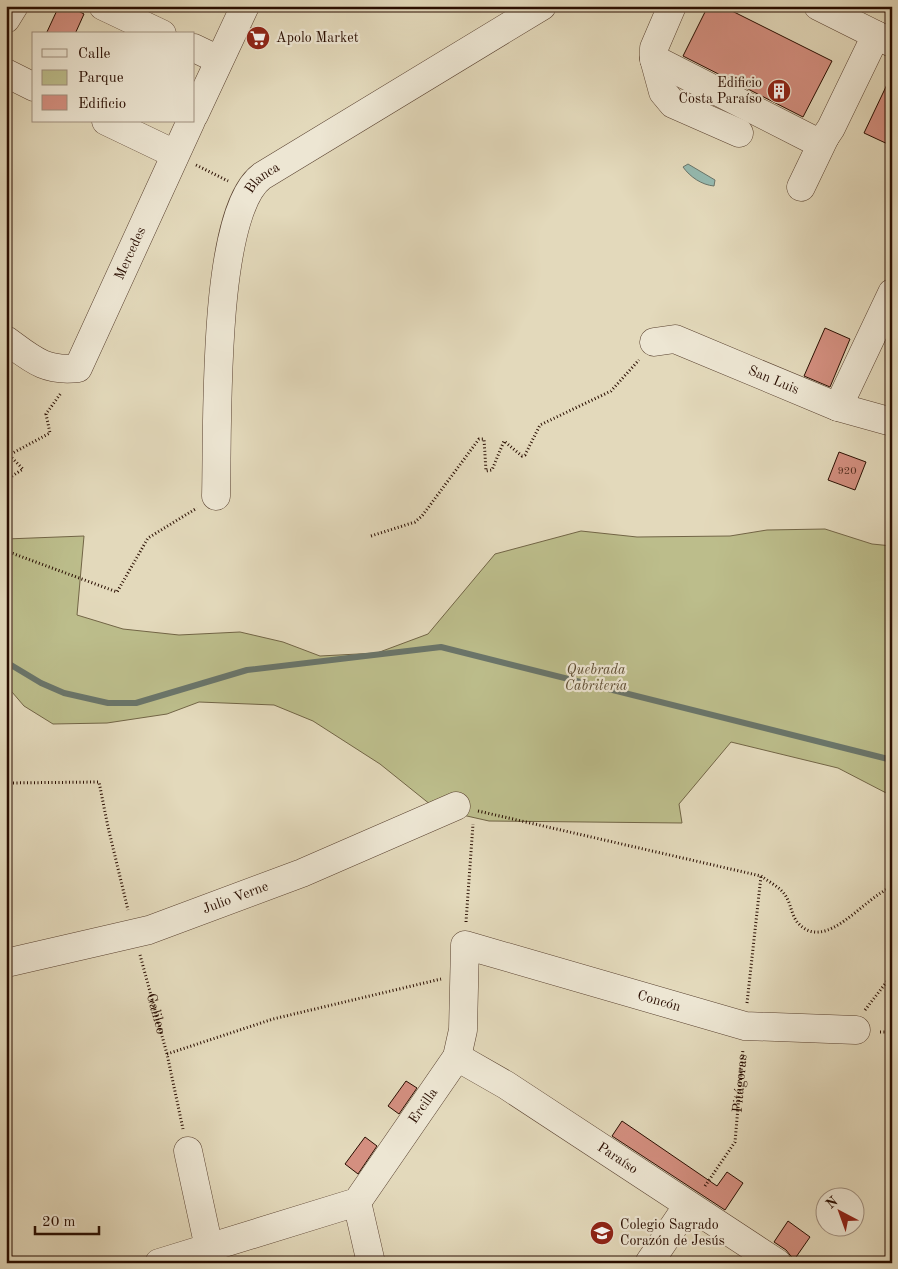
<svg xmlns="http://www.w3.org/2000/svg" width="898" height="1269" font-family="'Old Standard TT',serif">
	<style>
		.green { fill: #bcbd8b; stroke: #726546 }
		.water { fill: #95bab0; stroke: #6a756a }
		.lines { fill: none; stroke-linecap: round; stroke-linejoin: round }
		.stream { stroke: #6a756a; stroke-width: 6 }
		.building { fill: #d48f80; stroke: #290d00 }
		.minor-casing { stroke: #58402f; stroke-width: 29 }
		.path { stroke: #290d00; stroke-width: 3; stroke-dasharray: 1 2.5; stroke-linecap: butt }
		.minor { stroke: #ede6d3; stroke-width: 28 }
		.labels { text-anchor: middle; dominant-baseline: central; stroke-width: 4.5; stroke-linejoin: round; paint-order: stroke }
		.number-label { font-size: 11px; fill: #542e20 }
		.poi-label { font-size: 14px; fill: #290d00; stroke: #ede6d3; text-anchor: start }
		.street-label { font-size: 14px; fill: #290d00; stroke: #ede6d3 }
		.park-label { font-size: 14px; font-style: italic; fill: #5c4b31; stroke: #ede6d3 }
	</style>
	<rect width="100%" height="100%" fill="#e3d9bb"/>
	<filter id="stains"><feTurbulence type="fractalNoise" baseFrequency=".004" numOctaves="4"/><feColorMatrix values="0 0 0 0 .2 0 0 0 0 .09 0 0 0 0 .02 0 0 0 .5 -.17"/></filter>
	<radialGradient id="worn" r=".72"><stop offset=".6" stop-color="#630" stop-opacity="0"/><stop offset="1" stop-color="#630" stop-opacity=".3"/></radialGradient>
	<path class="green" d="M825,529L872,544L892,546V796L838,768L731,742L679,804L682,823L489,821L436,809L380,764L313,721L274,705L199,702L167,714L107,723L53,724L24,706L6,685V539L84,536L77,615L123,629L179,635L240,632L283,642L320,656L377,653L428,634L495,554L581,531L637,537L730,536L767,530Z"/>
	<path class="water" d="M688,164L715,180L714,186C702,185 690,177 683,167Z"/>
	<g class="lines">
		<path class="stream" d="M6,662L41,683L64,693L108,703H136L247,670L441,647L892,760"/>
	</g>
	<g class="building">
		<path d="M59,6H69L84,14L75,34H46Z"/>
		<path d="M708,6H722L832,61L803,117L683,56Z"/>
		<path d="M892,74V146L864,133Z"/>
		<path d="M825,328L850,339L830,387L804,376Z"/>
		<path d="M839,452L866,462L855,490L828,480Z"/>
		<path d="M406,1081L417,1088L399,1114L388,1106Z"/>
		<path d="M622,1121L717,1186L727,1172L743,1183L725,1210L612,1136Z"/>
		<path d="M365,1137L377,1146L358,1174L345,1164Z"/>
		<path d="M788,1221L810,1237L794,1260L786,1250L774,1242Z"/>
	</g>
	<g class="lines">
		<g class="minor-casing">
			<g id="minor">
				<path d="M103,6L162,34"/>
				<path d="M672,6L654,48V59L815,141L825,137L831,128L876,35"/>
				<path d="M818,6L892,43"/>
				<path d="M6,19L14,6"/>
				<path d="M194,48L219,60"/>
				<path d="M654,59L663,92L673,104L739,133"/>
				<path d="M6,73L34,87"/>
				<path d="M194,115L245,6"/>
				<path d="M106,121L175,154"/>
				<path d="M801,187L825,137"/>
				<path id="s3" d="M6,340C32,359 45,372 78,368L191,121"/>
				<path id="s4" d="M654,342L675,339L838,407L892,422"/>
				<path d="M838,407L892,293"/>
				<path id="s5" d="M216,496C218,431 211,213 262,176L542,6"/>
				<path id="s6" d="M6,963L149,930L302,873L456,806"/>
				<path id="s7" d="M457,1057L506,1085L777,1263"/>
				<path d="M188,1151L209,1248"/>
				<path d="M357,1202L371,1263"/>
				<path id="s8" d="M159,1263L357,1202L457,1057L463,1030L465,945L745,1026L856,1030"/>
				<path d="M649,1263L688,1205"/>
			</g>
		</g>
		<g class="path">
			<path d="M196,165L228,181"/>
			<path d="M6,480L23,469L9,455L50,433L46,414L61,393"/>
			<path d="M371,536L415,522L422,516L479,439H484L486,471L492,470L504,441L522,456L525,455L540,425L611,391L639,360"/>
			<path d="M6,551L117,592L148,538L197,508"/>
			<path d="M6,783L99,782L108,827L128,910"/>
			<path d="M478,811L761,876C769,882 780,887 785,895C791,903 791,915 798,923C826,954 864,897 892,887"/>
			<path d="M466,922L473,824"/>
			<path id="s1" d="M140,955L167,1054L183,1129"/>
			<path d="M747,1003L761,876"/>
			<path d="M865,1010L892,975"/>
			<path d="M880,1032H892"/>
			<path d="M167,1054L273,1019L441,979"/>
			<path id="s2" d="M705,1186L735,1142L743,1049"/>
		</g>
		<use href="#minor" class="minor"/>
	</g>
	<defs>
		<g id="supermarket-disc" transform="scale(1.25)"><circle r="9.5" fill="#8f2418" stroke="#ede6d3"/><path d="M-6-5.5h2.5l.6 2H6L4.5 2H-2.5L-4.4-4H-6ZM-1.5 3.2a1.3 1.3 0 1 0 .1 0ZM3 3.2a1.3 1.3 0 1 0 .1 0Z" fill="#fff"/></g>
		<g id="building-disc" transform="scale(1.25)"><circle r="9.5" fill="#8f2418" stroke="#ede6d3"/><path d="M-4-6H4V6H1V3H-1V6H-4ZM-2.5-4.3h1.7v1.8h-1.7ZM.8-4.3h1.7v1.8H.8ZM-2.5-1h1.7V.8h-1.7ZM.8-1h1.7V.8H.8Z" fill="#fff"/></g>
		<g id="school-disc" transform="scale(1.25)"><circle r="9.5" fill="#8f2418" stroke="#ede6d3"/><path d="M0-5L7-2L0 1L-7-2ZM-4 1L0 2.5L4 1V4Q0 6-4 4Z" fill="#fff"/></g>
	</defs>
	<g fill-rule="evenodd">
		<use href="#supermarket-disc" x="258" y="38"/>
		<use href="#building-disc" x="779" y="91"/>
		<use href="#school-disc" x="602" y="1233"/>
	</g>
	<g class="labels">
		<g class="number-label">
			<text x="847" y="471">920</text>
		</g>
		<g class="poi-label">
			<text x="276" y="38">Apolo Market</text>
			<text x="762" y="83" text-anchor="end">Edificio<tspan x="762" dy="16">Costa Paraíso</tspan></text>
			<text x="620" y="1225">Colegio Sagrado<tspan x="620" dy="16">Corazón de Jesús</tspan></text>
		</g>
		<g class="street-label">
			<text stroke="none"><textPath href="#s5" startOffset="328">Blanca</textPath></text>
			<text stroke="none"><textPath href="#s3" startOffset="206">Mercedes</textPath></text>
			<text stroke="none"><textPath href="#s4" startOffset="128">San Luis</textPath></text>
			<text stroke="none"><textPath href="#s6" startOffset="239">Julio Verne</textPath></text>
			<text stroke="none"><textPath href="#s8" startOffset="698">Concón</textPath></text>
			<text stroke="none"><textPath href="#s1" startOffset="61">Galileo</textPath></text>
			<text stroke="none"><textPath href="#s2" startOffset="112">Pitágoras</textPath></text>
			<text stroke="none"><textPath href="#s8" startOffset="324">Ercilla</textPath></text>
			<text stroke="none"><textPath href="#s7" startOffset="190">Paraíso</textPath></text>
		</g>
		<g class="park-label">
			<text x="596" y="670">Quebrada<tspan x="596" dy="16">Cabritería</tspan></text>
		</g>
	</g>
	<rect width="898" height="1269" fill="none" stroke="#e3d9bb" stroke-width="25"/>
	<rect x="8" y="8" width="883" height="1254" fill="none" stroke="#290d00" stroke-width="2.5"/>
	<rect x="12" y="12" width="873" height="1244" fill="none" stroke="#290d00"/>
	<rect x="32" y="32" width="162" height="90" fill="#ede6d3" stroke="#9f8f7f"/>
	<rect x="42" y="49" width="25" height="8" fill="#ede6d3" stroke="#9f8f7f"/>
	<text x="78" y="58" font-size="15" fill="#290d00">Calle</text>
	<rect x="42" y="70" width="25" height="15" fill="#bcbd8b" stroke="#9f8f7f"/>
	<text x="78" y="82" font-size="15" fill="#290d00">Parque</text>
	<rect x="42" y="95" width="25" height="15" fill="#d48f80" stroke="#9f8f7f"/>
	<text x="78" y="108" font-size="15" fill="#290d00">Edificio</text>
	<g transform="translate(840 1212) rotate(319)"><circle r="24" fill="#ede6d3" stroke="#9f8f7f"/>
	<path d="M0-4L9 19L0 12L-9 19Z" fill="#8f2418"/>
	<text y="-8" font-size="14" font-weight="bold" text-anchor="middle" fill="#290d00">N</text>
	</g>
	<path d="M35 1226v8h64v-8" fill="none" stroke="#290d00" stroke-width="2.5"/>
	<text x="42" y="1226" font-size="15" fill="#290d00" stroke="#ede6d3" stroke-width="4" paint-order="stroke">20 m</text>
	<rect width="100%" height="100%" filter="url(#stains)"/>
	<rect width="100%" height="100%" fill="url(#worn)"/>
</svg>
